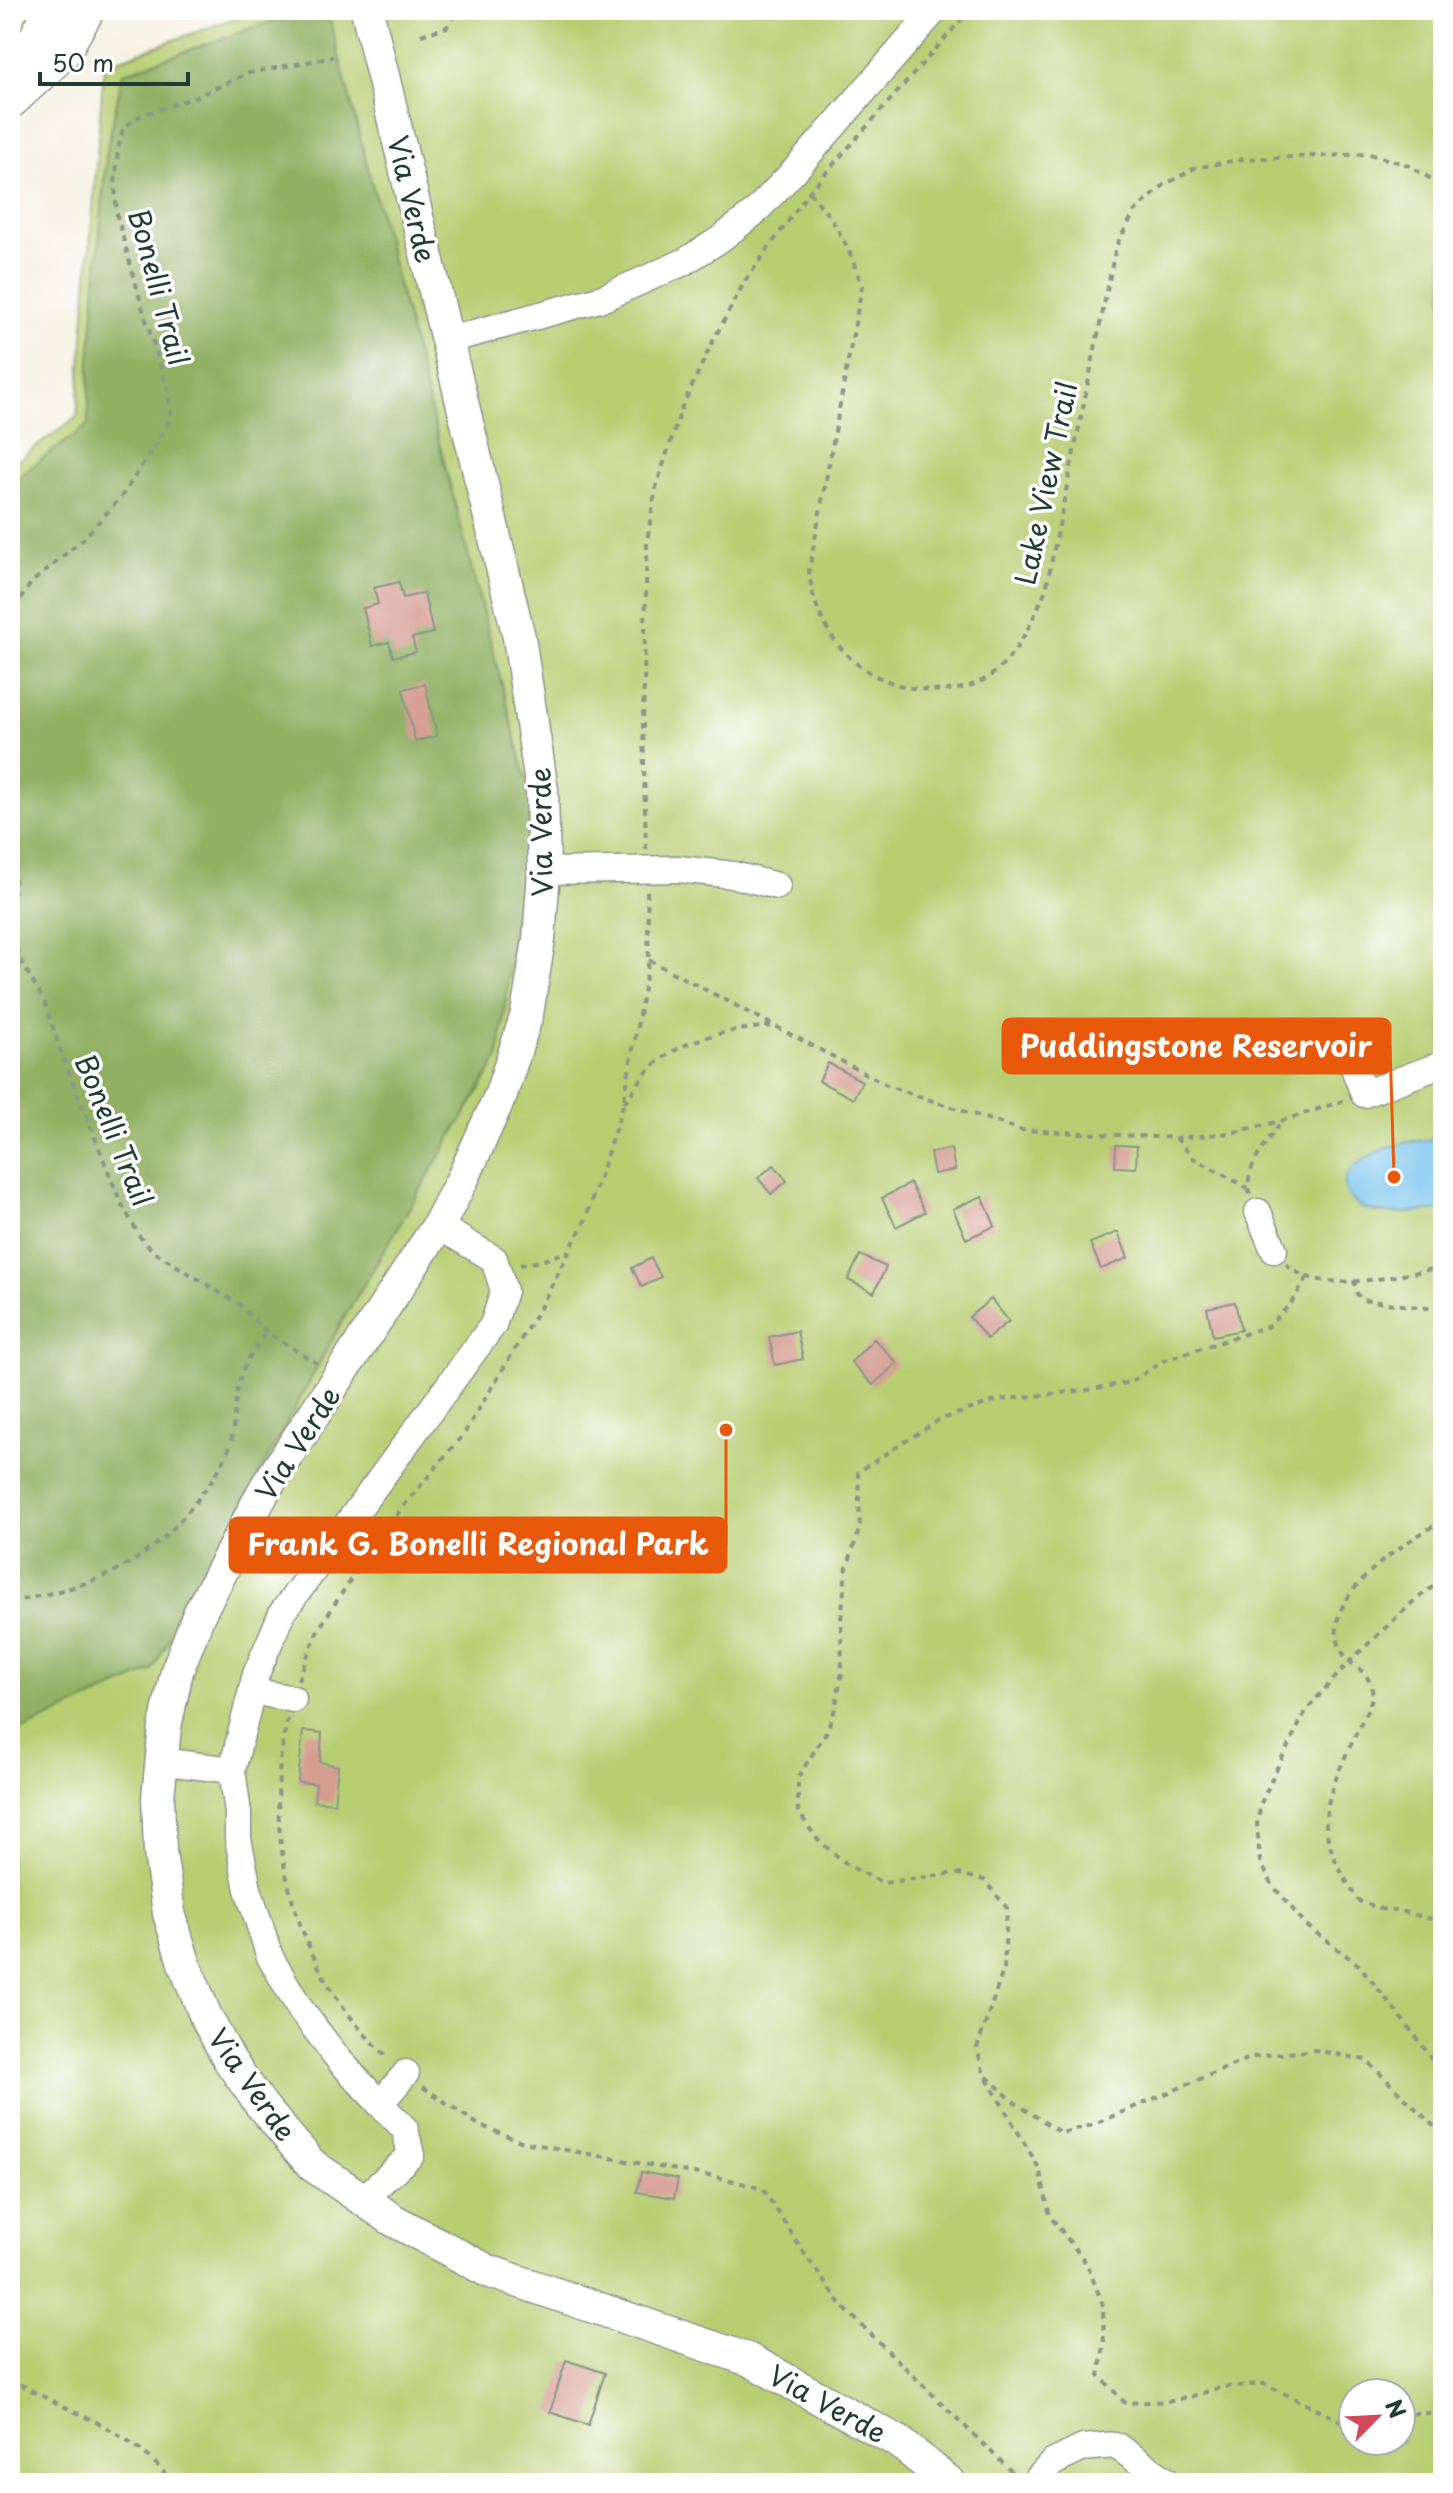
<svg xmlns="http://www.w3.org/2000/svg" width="1453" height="2493" font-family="'Playpen Sans',sans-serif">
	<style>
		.green { fill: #b7cd72; stroke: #6b8553; stroke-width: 2; fill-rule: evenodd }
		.forest { fill: #91b064; stroke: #58764c; stroke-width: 2 }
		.water { fill: #72c1ed; stroke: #487f90; stroke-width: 2 }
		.building { fill: #d59c92 }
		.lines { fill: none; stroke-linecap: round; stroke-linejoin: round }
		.minor-casing { stroke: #8a968a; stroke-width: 29 }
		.major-casing { stroke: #8a968a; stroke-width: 35 }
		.highway-casing { stroke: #8a968a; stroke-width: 41 }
		.path { stroke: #8a968a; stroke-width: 4; stroke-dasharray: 6 6; stroke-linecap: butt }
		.minor { stroke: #fff; stroke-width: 26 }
		.major { stroke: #fff; stroke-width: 32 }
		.highway { stroke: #fff; stroke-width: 38 }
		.minor-bridge-casing { stroke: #8a968a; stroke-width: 29; stroke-linecap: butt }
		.minor-bridge { stroke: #fff; stroke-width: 26 }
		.labels { text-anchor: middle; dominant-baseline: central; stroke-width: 7; stroke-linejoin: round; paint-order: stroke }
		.street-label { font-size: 28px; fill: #1f3d34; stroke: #fff }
		.leader { fill: none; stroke: #e8590c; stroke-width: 3 }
		.callout-dot { fill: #e8590c; stroke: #fff; stroke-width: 3 }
		.callout { fill: #e8590c; stroke: #e8590c; stroke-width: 3 }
		.callout-label { font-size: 30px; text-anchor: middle; font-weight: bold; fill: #fff }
	</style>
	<rect width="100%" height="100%" fill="#fff"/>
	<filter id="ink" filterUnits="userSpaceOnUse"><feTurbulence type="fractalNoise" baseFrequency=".0125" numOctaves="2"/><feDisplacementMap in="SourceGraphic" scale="16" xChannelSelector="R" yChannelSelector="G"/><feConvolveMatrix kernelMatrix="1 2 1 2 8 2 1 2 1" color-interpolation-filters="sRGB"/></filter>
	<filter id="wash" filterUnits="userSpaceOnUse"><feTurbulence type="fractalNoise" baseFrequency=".006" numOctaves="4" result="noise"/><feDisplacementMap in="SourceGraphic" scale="32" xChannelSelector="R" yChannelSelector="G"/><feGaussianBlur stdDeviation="1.8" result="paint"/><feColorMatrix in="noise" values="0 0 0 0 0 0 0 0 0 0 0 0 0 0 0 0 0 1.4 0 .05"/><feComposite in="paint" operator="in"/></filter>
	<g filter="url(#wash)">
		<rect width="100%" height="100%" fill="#f6f0e0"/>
		<path class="green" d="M258,10H1443V2483H10V466L77,417L104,65ZM1353,2393H1401V2441H1353Z"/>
		<path class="forest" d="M304,10H327L532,801L498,1059L344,1318L152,1671L10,1736V483L88,425L90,362L106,154L123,73Z"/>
		<path class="water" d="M1443,1139V1210C1419,1211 1386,1218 1363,1208C1355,1205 1345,1194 1345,1185C1343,1165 1383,1148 1400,1144C1413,1140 1429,1140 1443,1139Z"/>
		<g id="blocks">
			<g class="building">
				<path d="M399,582L403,598L424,593L433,633L412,638L416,652L393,657L389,642L372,646L363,608L378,604L374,588Z"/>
				<path d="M425,684L437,736L415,741L403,689Z"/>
				<path d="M828,1063L862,1081L853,1099L819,1081Z"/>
				<path d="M1116,1145L1137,1146L1136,1168L1115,1167Z"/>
				<path d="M951,1149L955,1170L934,1174L930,1153Z"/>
				<path d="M774,1165L787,1181L771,1194L758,1178Z"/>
				<path d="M910,1183L925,1212L896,1227L882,1198Z"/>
				<path d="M982,1196L995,1226L966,1239L953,1209Z"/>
				<path d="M1118,1232L1128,1258L1101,1269L1090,1243Z"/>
				<path d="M860,1255L886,1267L874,1293L848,1280Z"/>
				<path d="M651,1258L661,1277L642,1287L632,1268Z"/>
				<path d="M991,1299L1009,1321L987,1339L969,1317Z"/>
				<path d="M1235,1302L1241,1330L1213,1336L1207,1308Z"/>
				<path d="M797,1331L803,1359L775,1365L769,1337Z"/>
				<path d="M874,1339L897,1363L873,1385L851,1362Z"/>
				<path d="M303,1731L322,1733L320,1762L338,1766L334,1803L314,1801L316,1784L298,1782Z"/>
				<path d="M641,2172L678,2179L674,2198L637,2192Z"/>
				<path d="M566,2360L605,2373L588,2425L550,2412Z"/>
			</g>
		</g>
	</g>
	<g filter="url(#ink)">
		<use href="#blocks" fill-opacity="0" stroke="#8a968a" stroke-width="2"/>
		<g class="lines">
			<g class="minor-casing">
				<g id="minor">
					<path d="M445,341L603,298L684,262L719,240L754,213L796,169L935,10"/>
					<path d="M678,869L734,875L777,886"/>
					<path d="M544,871L618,870"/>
					<path d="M1347,1050L1364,1094L1443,1064"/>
					<path d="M1258,1212L1274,1250"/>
					<path d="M252,1691L293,1699"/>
					<path d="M159,1761L232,1770"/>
					<path d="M406,2073L380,2104L339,2060L301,2010L270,1957L248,1889L238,1839V1813L232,1770L256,1674L282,1613L493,1325L504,1291L494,1259L438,1226"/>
					<path d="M362,2200L411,2155L405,2129L380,2104"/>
					<path d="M1034,2483L1052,2463L1083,2448L1115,2445L1170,2483"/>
				</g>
			</g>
			<g class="major-casing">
				<path id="major" d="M367,10L519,637L542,790L544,871L539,940L527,1014L501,1094L463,1178L438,1226L266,1487L199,1614L177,1671L165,1727L158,1797L160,1852L169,1913L184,1963L206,2017L230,2061L261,2105L312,2165L393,2220L488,2271L750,2360L899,2442L950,2483"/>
			</g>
			<g class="highway-casing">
				<g id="highway">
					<path d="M15,82L53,10"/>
					<path d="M10,99L60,53L85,10"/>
				</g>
			</g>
			<g class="path">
				<path d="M421,35L447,27L459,10"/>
				<path d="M809,192C838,224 848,245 862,286L809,571C815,632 856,682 920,689C943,692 964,691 985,679C1017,660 1032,621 1046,589L1116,246L1135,211L1164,185L1195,168L1243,159L1369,154L1408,165L1443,186"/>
				<path d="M10,621L18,602L31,583L82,540L122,496L164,431L171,412L168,390L143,310L117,216L115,186L118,150L123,130L135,118L195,97L249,73L333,57"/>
				<path d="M10,722L20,820L13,899V935L20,959L45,1003L61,1052L120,1201L140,1237L153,1251L240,1305L266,1332L317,1363"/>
				<path d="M646,849L643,725L647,541L656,487L682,407L713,341L745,281L809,192L970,10"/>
				<path d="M649,960L891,1087L1021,1130L1176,1138L1231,1133L1281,1121L1343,1101"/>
				<path d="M624,1103C634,1091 643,1074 655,1064C688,1036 731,1030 772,1026"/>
				<path d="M1176,1138L1193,1158L1248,1188"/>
				<path d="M1250,1194C1242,1170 1268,1142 1280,1123"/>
				<path d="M1286,1264C1320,1298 1401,1274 1443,1267"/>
				<path d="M520,1265L544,1260L569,1251"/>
				<path d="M1307,1278L1292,1302L1269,1326L1165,1360L1131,1382L1088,1390L998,1400L939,1420L858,1472L860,1527L846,1571L841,1621L842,1672L835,1709L827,1731L798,1777V1811L817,1839L849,1866L883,1883L955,1873L984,1880L1007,1908L1004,1968L977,2048L984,2074L1014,2102L1061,2133L1092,2125L1252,2057L1315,2050L1366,2060L1443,2135"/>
				<path d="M1354,1280L1357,1294L1362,1300L1443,1310"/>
				<path d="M1443,1520C1408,1541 1318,1595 1340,1647C1350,1672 1369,1663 1373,1696C1359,1734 1324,1787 1326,1826C1328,1852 1345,1880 1359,1901L1381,1909L1397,1910L1443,1922"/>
				<path d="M1443,1579L1414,1601L1349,1662L1307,1709L1276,1770L1261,1803L1257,1824L1260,1861L1273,1886L1307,1926L1360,1966L1420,2042L1443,2076"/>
				<path d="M10,1602C95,1585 144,1570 198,1499C211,1481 226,1463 231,1441C234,1427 234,1412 236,1398C239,1373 251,1352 266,1332"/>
				<path d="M298,1680L317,1632L358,1568L402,1508L465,1432L541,1306L585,1221L623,1105L649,960L647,890"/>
				<path d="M288,1719C258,1835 298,1979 389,2058"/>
				<path d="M987,2079L1039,2168L1050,2216L1087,2264L1103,2305L1104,2346L1099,2375L1125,2403L1176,2401L1222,2387L1265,2384L1353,2427"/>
				<path d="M423,2087L479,2125L523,2142L726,2179L763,2189L806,2256L844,2308L1016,2476"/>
				<path d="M10,2378C65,2413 133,2427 172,2483"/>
				<path d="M1401,2418L1416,2413H1443"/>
			</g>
			<use href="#minor" class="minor"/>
			<use href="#major" class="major"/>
			<use href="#highway" class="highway"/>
			<g class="minor-bridge-casing">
				<path id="minor-bridge" d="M618,870L678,869"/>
			</g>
			<use href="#minor-bridge" class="minor-bridge"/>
		</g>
	</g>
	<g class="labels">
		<g class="street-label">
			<text transform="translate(413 199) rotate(77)">Via Verde</text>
			<text transform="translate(160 287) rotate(75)">Bonelli Trail</text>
			<text transform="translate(1045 483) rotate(-78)">Lake View Trail</text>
			<text transform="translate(540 832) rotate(-91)">Via Verde</text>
			<text transform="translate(115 1130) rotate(68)">Bonelli Trail</text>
			<text transform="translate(297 1443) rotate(-57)">Via Verde</text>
			<text transform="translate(253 2084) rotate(55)">Via Verde</text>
			<text transform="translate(828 2403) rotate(29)">Via Verde</text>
		</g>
	</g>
	<path class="leader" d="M1394 1177L1390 1046M726 1430L726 1545"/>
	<g class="callout-dot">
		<circle cx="1394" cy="1177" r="8"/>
		<circle cx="726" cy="1430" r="8"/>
	</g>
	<g class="callout">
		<rect x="1003" y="1019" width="387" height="54" rx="8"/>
		<rect x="230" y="1518" width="496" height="54" rx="8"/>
	</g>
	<g class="callout-label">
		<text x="1196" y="1057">Puddingstone Reservoir</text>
		<text x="478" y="1555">Frank G. Bonelli Regional Park</text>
	</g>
	<rect width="1453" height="2493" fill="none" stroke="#fff" stroke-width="40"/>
	<g transform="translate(1377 2417) rotate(66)"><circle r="38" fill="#ffffff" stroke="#a5b1ae" stroke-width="2"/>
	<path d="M0-6L14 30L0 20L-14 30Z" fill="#d1495b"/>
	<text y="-12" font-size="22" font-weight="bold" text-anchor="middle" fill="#1f3d34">N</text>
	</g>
	<path d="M40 72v12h148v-12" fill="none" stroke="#1f3d34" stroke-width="4"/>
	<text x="52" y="72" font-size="24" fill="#1f3d34" stroke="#ffffff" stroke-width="6" paint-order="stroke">50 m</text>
</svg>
